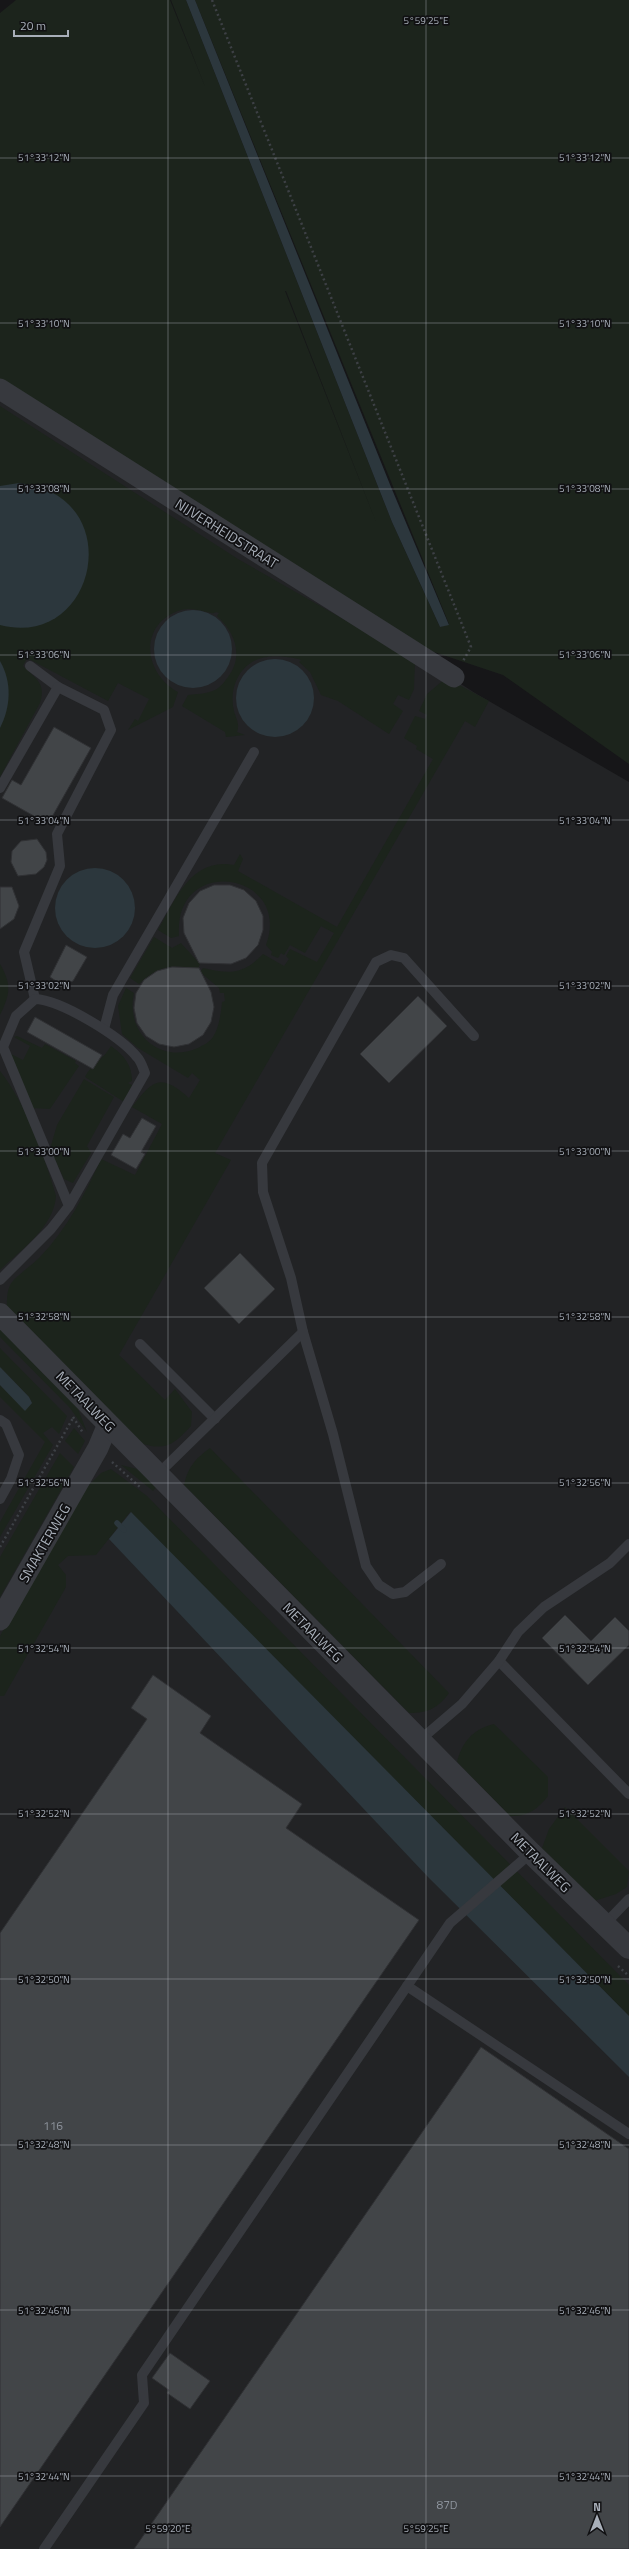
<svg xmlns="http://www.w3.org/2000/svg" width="629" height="2549" font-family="'Titillium Web',sans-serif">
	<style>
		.built { fill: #222325 }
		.green { fill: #1c241c; fill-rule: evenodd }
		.water { fill: #2c373d }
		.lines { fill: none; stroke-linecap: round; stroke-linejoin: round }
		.stream { stroke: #2c373d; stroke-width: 5.5 }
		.building { fill: #424548; stroke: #303134 }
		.path { stroke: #3d4045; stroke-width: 2.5; stroke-dasharray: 2 3; stroke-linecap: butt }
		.service { stroke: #37393e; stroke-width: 10 }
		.minor { stroke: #37393e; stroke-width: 21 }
		.tertiary { stroke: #37393e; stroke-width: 22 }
		.ticks { fill: none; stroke: #a8afb9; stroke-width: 1; stroke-opacity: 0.45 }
		.labels { text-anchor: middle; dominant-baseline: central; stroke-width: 3.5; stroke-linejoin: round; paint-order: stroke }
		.number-label { font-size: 12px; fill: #8e949d }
		.street-label { font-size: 14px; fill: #a8afb9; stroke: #111113 }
		.ticks-label { font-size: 10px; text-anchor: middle; fill: #a8afb9; stroke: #111113; stroke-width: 3.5; stroke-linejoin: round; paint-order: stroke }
	</style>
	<rect width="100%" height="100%" fill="#161618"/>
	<path class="built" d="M0,389L475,693L629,782V2549H0Z"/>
	<g class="green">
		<path d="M16,0H170L206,89L171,0H186L392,522L440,627L449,624L195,0H629V764L503,675L428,650L0,380V13ZM285,291H286L378,527Z"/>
		<path d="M0,406L238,559L415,660L414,689L409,700L398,695L393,704L403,711L389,734L338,701L321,695L310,672L299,662L301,660C297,658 275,655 267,657C241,660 228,687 234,711C236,719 240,723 237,732L245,735L226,737L225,732L182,706L188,695C196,694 207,694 215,690C221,687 225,681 228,677C244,656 235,632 217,616L219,613C214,611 215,614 211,613C201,611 193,607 181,610C139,623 142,672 178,692L173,707L128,730L135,719L138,721L149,699L118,683L108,701L27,658L23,666C37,680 46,683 40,703L0,777Z"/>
		<path d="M446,678L489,701L475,727L465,721L215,1153L231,1160L119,1355L165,1400L175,1389L192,1412L191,1426C175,1443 167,1451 143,1444L7,1312C7,1302 6,1290 12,1282C20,1273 31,1266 40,1257C67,1229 85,1194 101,1159L135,1175L162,1124L132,1107C153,1079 161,1073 189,1098L200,1080L192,1073L188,1078L138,1048L122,1034L118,1006L126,988L134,993C125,1032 159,1065 198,1048C203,1045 209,1043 213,1037C219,1028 221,1013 222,1002L225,1001L224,993H220L219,988L200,972L203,968C229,974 243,975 263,954L284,966L289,959L286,956L290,949L317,962L334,933L321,926L305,953L290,945L284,955L281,953L278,958L271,955L272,952L266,945C293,872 173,853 179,936L171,938L158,930C175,900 191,857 234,865L240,854L243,859L238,871L337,927L433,759L416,749L417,746L404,738L415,716L425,719L427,715L419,711L427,694Z"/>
		<path d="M154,937L172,948L181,943L200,964L197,971C173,962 157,967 139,984L130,978Z"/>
		<path d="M0,964C12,985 10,994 0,1015Z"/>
		<path d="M17,1036L42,1048L45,1044L76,1061L75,1063L79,1066L50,1109L32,1108L11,1064L14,1060L9,1057L11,1054L23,1060L30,1046L14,1037Z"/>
		<path d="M111,1046C124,1055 132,1065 132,1081L128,1083L132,1085L124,1102L85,1077C90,1065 104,1059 111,1046Z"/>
		<path d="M0,1071C25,1102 45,1157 56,1196C54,1227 21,1250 0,1270Z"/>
		<path d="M84,1079L114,1097L87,1146L91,1153L73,1183L64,1179L50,1149L57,1125Z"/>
		<path d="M0,1325L79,1406L78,1409L87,1432L70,1408L0,1337Z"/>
		<path d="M0,1348L67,1416L59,1434L52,1427L43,1433L53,1445L0,1537V1522L45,1442L0,1397V1385L25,1410L32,1403L29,1397L0,1367Z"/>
		<path d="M74,1428L85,1441L78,1454L65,1441Z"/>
		<path d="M210,1448L449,1693C438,1708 428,1713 409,1713L184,1485C188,1467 195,1459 210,1448Z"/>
		<path d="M60,1453L74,1467L0,1597V1557Z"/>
		<path d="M121,1465L137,1469L158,1485L153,1491Z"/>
		<path d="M111,1469L147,1496L629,1985V2016L130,1512L96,1555L68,1556L58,1565L66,1575V1587L4,1696H0V1636L86,1485L88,1486L101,1473Z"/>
		<path d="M494,1724L548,1777V1796C538,1809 527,1817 510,1816L457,1762C462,1742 473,1729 494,1724Z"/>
		<path d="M565,1807L629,1871L627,1887L616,1894L594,1901L542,1848L549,1829Z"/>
	</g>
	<g class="water">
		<path d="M186,0H195L391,487L449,625L440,627L392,522Z"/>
		<path d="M19,483C130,495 97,650 0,625V486Z"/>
		<circle cx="193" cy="649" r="39"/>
		<circle cx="275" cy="698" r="39"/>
		<path d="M0,661C12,682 11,706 0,728Z"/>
		<circle cx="95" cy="908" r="40"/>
		<path d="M0,1367L29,1397L32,1403L25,1411L0,1385Z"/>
		<path d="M131,1512L629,2016V2077L428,1877L109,1539Z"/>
	</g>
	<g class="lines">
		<path class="stream" d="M117,1523L124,1530"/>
	</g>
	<g class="building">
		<path d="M54,727L91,748L48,824L2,798L12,780L21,785Z"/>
		<path d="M37,839L46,852L47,860L44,867L36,874L18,876L11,862L12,851L21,841Z"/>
		<path d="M214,885H230L244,890L256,901L263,916V930L258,945L246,958L231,964L199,963L184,933L183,918L189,903L200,891Z"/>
		<path d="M0,887H12L19,906L14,919L0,929Z"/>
		<path d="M66,945L87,957L73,981L62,985L50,977Z"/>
		<path d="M172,967L199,968L211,992L214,1007L211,1022L203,1035L189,1044L174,1047L159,1044L146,1036L137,1023L134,1008L136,993L144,980L157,971Z"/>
		<path d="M418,996L447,1026L389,1083L360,1054Z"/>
		<path d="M35,1017L102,1055L93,1069L27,1032Z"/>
		<path d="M142,1118L156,1126L141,1152L145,1154L136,1169L111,1155L123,1134L130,1138Z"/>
		<path d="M240,1253L275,1289L239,1324L204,1288Z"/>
		<path d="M565,1615L591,1641L615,1617L629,1631V1645L588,1685L542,1638Z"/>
		<path d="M153,1675L211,1716L200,1733L302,1804L286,1828L419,1920L0,2527V1933L147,1719L131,1708Z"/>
		<path d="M481,2047L629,2149V2549H134Z"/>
		<path d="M170,2353L210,2381L190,2409L167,2393L169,2390L152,2378Z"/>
	</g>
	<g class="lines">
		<g class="path">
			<path d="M212,0L471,647L463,661"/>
			<path d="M73,1417L83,1433"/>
			<path d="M112,1462L140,1487"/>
			<path d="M0,1547L73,1418"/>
			<path d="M618,1966L629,1976"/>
		</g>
		<g class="service">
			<path d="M30,666L58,687"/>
			<path d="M0,788L58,687L104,710L111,730L57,834L60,866L24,952L35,999"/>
			<path d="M104,1029L113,995L254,752"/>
			<path d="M0,1280L51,1229L69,1206L145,1073C143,1068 141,1061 137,1057C120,1036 61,1000 35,999L16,1016L3,1047L69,1206"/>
			<path d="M140,1344L215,1419"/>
			<path d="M0,1420L6,1424L19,1455L11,1479L0,1499"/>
			<path d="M158,1474L303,1332"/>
			<path d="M441,1564L405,1592L393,1594L379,1585L366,1566L333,1434L303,1332L291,1278L263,1192L262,1163L376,962L391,955L404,958L474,1036"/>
			<path d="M499,1661L629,1794"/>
			<path d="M420,1740L462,1704L499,1661L518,1632L544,1607L610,1563L629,1544"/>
			<path d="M605,1924L629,1899"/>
			<path d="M407,1986L629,2134"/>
			<path d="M44,2549L144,2403L142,2375L450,1923L531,1853"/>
		</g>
		<g class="minor">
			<path d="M0,389L454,677"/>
			<path d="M0,1620L98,1448L108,1424"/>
		</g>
		<path class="tertiary" d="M0,1314L531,1853L629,1948"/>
	</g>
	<path class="ticks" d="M168,0V2549M426,0V2549M0,158H629M0,323H629M0,489H629M0,655H629M0,820H629M0,986H629M0,1151H629M0,1317H629M0,1483H629M0,1648H629M0,1814H629M0,1979H629M0,2145H629M0,2310H629M0,2476H629"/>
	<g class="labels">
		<g class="number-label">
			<text x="53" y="2125">116</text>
			<text x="447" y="2504">87D</text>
		</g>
		<g class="street-label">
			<text transform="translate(227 533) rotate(32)">NIJVERHEIDSTRAAT</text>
			<text transform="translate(86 1401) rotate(46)">METAALWEG</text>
			<text transform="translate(44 1543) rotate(-60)">SMAKTERWEG</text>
			<text transform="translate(313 1632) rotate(45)">METAALWEG</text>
			<text transform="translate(541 1862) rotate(45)">METAALWEG</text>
		</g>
	</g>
	<g class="ticks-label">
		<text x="426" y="24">5°59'25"E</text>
		<text x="44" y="161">51°33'12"N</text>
		<text x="585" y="161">51°33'12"N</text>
		<text x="44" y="327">51°33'10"N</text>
		<text x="585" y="327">51°33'10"N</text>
		<text x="44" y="492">51°33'08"N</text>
		<text x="585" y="492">51°33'08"N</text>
		<text x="44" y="658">51°33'06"N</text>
		<text x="585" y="658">51°33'06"N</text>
		<text x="44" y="824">51°33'04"N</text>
		<text x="585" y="824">51°33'04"N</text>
		<text x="44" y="989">51°33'02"N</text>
		<text x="585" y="989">51°33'02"N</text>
		<text x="44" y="1155">51°33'00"N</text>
		<text x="585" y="1155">51°33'00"N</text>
		<text x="44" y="1320">51°32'58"N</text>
		<text x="585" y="1320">51°32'58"N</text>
		<text x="44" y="1486">51°32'56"N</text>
		<text x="585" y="1486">51°32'56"N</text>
		<text x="44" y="1652">51°32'54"N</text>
		<text x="585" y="1652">51°32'54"N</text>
		<text x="44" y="1817">51°32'52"N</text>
		<text x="585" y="1817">51°32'52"N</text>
		<text x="44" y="1983">51°32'50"N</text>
		<text x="585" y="1983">51°32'50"N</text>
		<text x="44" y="2148">51°32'48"N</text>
		<text x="585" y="2148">51°32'48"N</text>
		<text x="44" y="2314">51°32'46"N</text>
		<text x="585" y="2314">51°32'46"N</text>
		<text x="44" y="2480">51°32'44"N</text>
		<text x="585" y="2480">51°32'44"N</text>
		<text x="168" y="2532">5°59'20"E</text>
		<text x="426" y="2532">5°59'25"E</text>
	</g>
	<g transform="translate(597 2517)" stroke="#111113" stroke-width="3" paint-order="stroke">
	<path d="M0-3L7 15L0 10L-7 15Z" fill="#a8afb9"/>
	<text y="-6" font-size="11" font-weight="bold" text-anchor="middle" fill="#a8afb9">N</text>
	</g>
	<path d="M14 30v6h54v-6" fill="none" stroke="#a8afb9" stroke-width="2"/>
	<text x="20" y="30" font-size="12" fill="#a8afb9" stroke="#111113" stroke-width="3" paint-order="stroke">20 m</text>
</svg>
